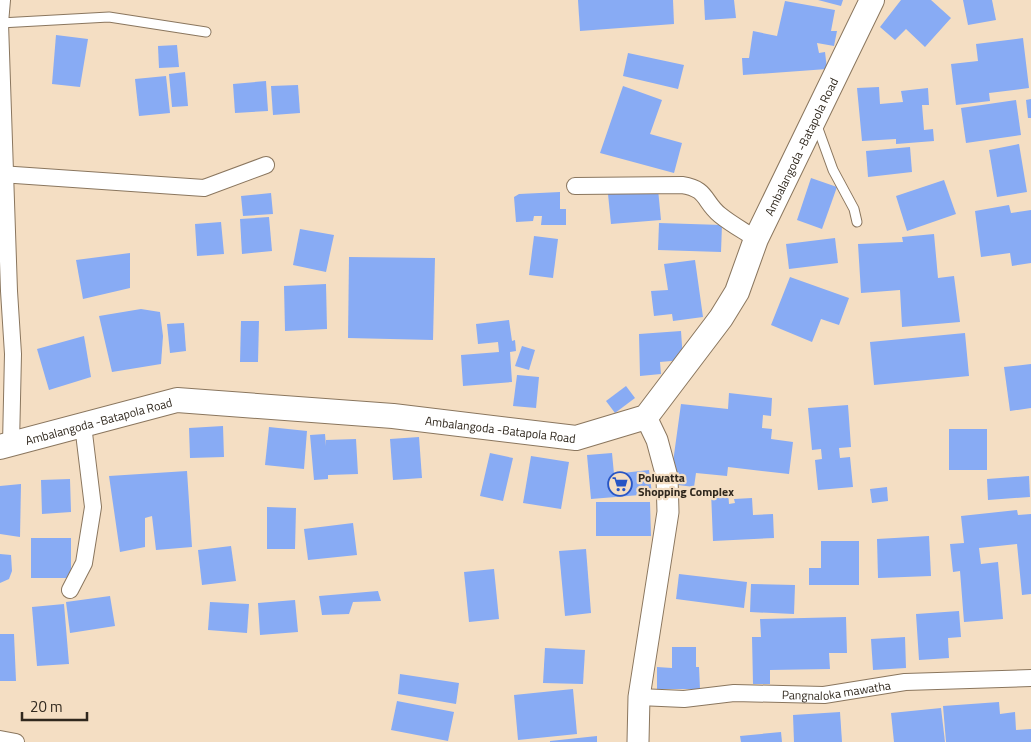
<svg xmlns="http://www.w3.org/2000/svg" width="1031" height="742" font-family="'Titillium Web',sans-serif">
	<style>
		.building { fill: #88abf4 }
		.lines { fill: none; stroke-linecap: round; stroke-linejoin: round }
		.service-casing { stroke: #8a765e; stroke-width: 11 }
		.minor-casing { stroke: #8a765e; stroke-width: 18 }
		.tertiary-casing { stroke: #8a765e; stroke-width: 23 }
		.secondary-casing { stroke: #8a765e; stroke-width: 26 }
		.service { stroke: #fff; stroke-width: 9 }
		.minor { stroke: #fff; stroke-width: 16 }
		.tertiary { stroke: #fff; stroke-width: 21 }
		.secondary { stroke: #fff; stroke-width: 24 }
		.labels { text-anchor: middle; dominant-baseline: central; stroke-width: 4.5; stroke-linejoin: round; paint-order: stroke }
		.street-label { font-size: 12px; fill: #30281e; stroke: #f4dec3 }
		.poi-label { font-size: 12px; font-weight: bold; fill: #30281e; stroke: #f4dec3; text-anchor: start }
	</style>
	<rect width="100%" height="100%" fill="#f4dec3"/>
	<g class="building">
		<path d="M578,0H673L674,24L580,31Z"/>
		<path d="M704,0H734L736,18L705,20Z"/>
		<path d="M818,0H843L841,6Z"/>
		<path d="M901,0H931L951,18L925,47L906,29L895,40L880,27Z"/>
		<path d="M963,0H992L996,20L968,25Z"/>
		<path d="M785,1L835,10L831,31H837L834,46L817,43L819,53L825,52L827,69L743,75L742,58H749L753,31L777,36Z"/>
		<path d="M56,35L88,39L80,87L52,84Z"/>
		<path d="M1023,38L1029,88L989,93L990,101L956,105L951,64L978,61L976,44Z"/>
		<path d="M177,45L179,67L159,68L158,46Z"/>
		<path d="M628,53L684,65L678,89L623,76Z"/>
		<path d="M185,72L188,106L172,107L169,74Z"/>
		<path d="M166,76L170,113L139,116L135,79Z"/>
		<path d="M266,81L268,111L235,113L233,84Z"/>
		<path d="M298,85L300,113L273,115L271,86Z"/>
		<path d="M623,86L662,100L650,134L682,143L674,173L600,153Z"/>
		<path d="M879,87L880,104L903,102L901,91L928,88L929,105H922L924,130L933,129L934,141L896,144V139L862,141L857,88Z"/>
		<path d="M1031,99V118H1028L1026,100Z"/>
		<path d="M1016,100L1021,135L966,143L961,108Z"/>
		<path d="M1019,144L1027,192L997,197L989,150Z"/>
		<path d="M910,147L912,172L868,177L866,151Z"/>
		<path d="M811,178L837,187L822,229L797,220Z"/>
		<path d="M944,180L956,214L907,231L896,196Z"/>
		<path d="M658,189L661,220L611,224L608,194Z"/>
		<path d="M560,192V209H566V225H541L542,216H534L533,221L516,222L514,197L519,194Z"/>
		<path d="M271,193L273,214L243,216L241,196Z"/>
		<path d="M1009,205L1011,213L1031,210V263L1012,266L1010,253L981,257L975,211Z"/>
		<path d="M269,217L272,251L242,254L240,219Z"/>
		<path d="M221,222L224,254L197,256L195,224Z"/>
		<path d="M659,223L722,225L721,252L658,250Z"/>
		<path d="M300,229L334,235L326,272L293,265Z"/>
		<path d="M934,234L938,278L954,276L960,322L902,327L900,290L861,293L858,244L903,242L902,237Z"/>
		<path d="M534,236L558,239L553,278L529,275Z"/>
		<path d="M835,238L838,263L789,269L786,244Z"/>
		<path d="M130,253V288L83,299L76,260Z"/>
		<path d="M349,257L435,258L433,340L348,338Z"/>
		<path d="M695,260L703,317L673,321L672,314L654,316L651,291L668,290L664,264Z"/>
		<path d="M790,277L849,298L839,325L821,319L812,342L771,325Z"/>
		<path d="M326,284L327,329L285,331L284,286Z"/>
		<path d="M141,309L160,312L163,336L161,364L112,372L99,316Z"/>
		<path d="M509,320L512,341L515,340L516,351L510,352L512,382L463,386L461,355L499,352L498,342L478,344L476,324Z"/>
		<path d="M241,321H259L258,362H240Z"/>
		<path d="M184,323L186,351L170,353L167,324Z"/>
		<path d="M681,331L683,360L660,362L661,374L640,376L639,334Z"/>
		<path d="M965,333L969,376L874,385L870,342Z"/>
		<path d="M84,336L91,377L49,390L37,349Z"/>
		<path d="M522,346L535,350L529,370L515,366Z"/>
		<path d="M1031,364V408L1010,411L1004,367Z"/>
		<path d="M517,375L539,377L536,408L513,406Z"/>
		<path d="M626,386L635,398L615,413L606,401Z"/>
		<path d="M729,393L772,398L771,416L763,415L762,428L772,429L771,439L793,442L789,474L728,467L727,476L696,473L694,487L670,484L681,404L728,409Z"/>
		<path d="M848,405L851,447L839,448L840,458L850,457L853,487L818,490L815,460L822,459L821,449L812,450L808,408Z"/>
		<path d="M223,426L224,457L190,458L189,428Z"/>
		<path d="M269,427L307,431L304,469L265,465Z"/>
		<rect x="949" y="429" width="38" height="41"/>
		<path d="M325,434L326,446V440L356,439L358,474L328,475V479L314,480L310,435Z"/>
		<path d="M419,437L422,478L393,480L390,439Z"/>
		<path d="M490,453L513,458L503,501L480,496Z"/>
		<path d="M612,453L614,474L649,470L652,494L591,499L587,455Z"/>
		<path d="M531,456L569,462L561,509L523,503Z"/>
		<path d="M187,471L192,547L156,550L152,516L145,518V547L120,552L109,476Z"/>
		<path d="M1029,476L1030,497L988,500L987,479Z"/>
		<path d="M70,479L71,512L42,514L41,480Z"/>
		<path d="M21,484L20,537L0,534V486Z"/>
		<path d="M887,487L888,501L872,503L870,489Z"/>
		<path d="M728,491L729,504L735,503L734,499L752,498L753,515L773,514L774,538L713,541L711,492Z"/>
		<path d="M596,502H650L651,536H596Z"/>
		<path d="M267,507L296,508L295,549H267Z"/>
		<path d="M1017,510L1018,515L1031,514V594L1022,595L1017,544L979,548L981,564L998,562L1003,619L964,622L960,571L953,572L950,544L964,543L961,516Z"/>
		<path d="M353,523L357,555L308,560L304,529Z"/>
		<path d="M929,536L931,576L878,578L877,539Z"/>
		<rect x="31" y="538" width="40" height="40"/>
		<path d="M821,541H859V585H809V568H821Z"/>
		<path d="M231,546L236,581L202,585L198,550Z"/>
		<path d="M586,549L591,613L565,616L559,551Z"/>
		<path d="M0,554L11,555L12,571L9,579L0,583Z"/>
		<path d="M494,569L499,619L469,622L464,572Z"/>
		<path d="M679,574L747,582L744,608L676,599Z"/>
		<path d="M751,584L795,585L794,614L750,612Z"/>
		<path d="M378,591L381,601L353,602L349,614L322,615L319,596Z"/>
		<path d="M110,596L115,626L70,633L66,602Z"/>
		<path d="M295,600L298,632L260,635L258,603Z"/>
		<path d="M210,602L249,604L247,633L208,630Z"/>
		<path d="M64,604L69,664L37,666L32,607Z"/>
		<path d="M959,611L961,637L948,638L949,658L919,660L916,614Z"/>
		<path d="M846,617L847,653H829L830,669L770,670V684H753L752,637H761L760,619Z"/>
		<path d="M0,634H14L16,681H0Z"/>
		<path d="M905,637L906,668L873,670L871,639Z"/>
		<path d="M672,647H696V667H699L700,689H657V667L672,668Z"/>
		<path d="M545,648L585,650L583,684L543,683Z"/>
		<path d="M400,674L459,683L456,704L398,694Z"/>
		<path d="M573,689L577,734L518,740L514,695Z"/>
		<path d="M397,701L454,712L448,741L391,730Z"/>
		<path d="M999,702L1000,714L1015,712L1016,730L1031,729V742H946L943,706Z"/>
		<path d="M941,708L945,742H894L891,713Z"/>
		<path d="M840,712L842,742H794L793,715Z"/>
		<path d="M781,732L782,742H741L740,736Z"/>
		<path d="M597,736V742H550V741Z"/>
	</g>
	<g class="lines">
		<g class="service-casing">
			<g id="service">
				<path d="M0,23L109,17L206,32"/>
				<path d="M816,123L833,170L854,209L857,222"/>
			</g>
		</g>
		<g class="minor-casing">
			<g id="minor">
				<path d="M2,0L0,23L9,291L13,354L11,444"/>
				<path d="M0,174L204,188L266,165"/>
				<path d="M575,186L682,185C708,189 703,201 720,215C731,224 744,231 756,239"/>
				<path d="M70,590L84,563L93,507L83,425"/>
				<path id="s1" d="M639,697L684,699L734,693L824,695L905,682L1031,678"/>
				<path d="M0,739L16,742"/>
			</g>
		</g>
		<g class="tertiary-casing">
			<path id="tertiary" d="M638,742L639,697L668,512L667,477L657,440L646,417"/>
		</g>
		<g class="secondary-casing">
			<g id="secondary">
				<path id="s2" d="M0,447L177,400L393,416L576,438L646,417L721,318L737,292L756,239L872,0"/>
			</g>
		</g>
		<use href="#service" class="service"/>
		<use href="#minor" class="minor"/>
		<use href="#tertiary" class="tertiary"/>
		<use href="#secondary" class="secondary"/>
	</g>
	<defs>
		<g id="supermarket-ring" transform="scale(1.25)"><circle r="9.5" fill="#f4dec3" stroke="#2855c4" stroke-width="1.5"/><path d="M-6-5.5h2.5l.6 2H6L4.5 2H-2.5L-4.4-4H-6ZM-1.5 3.2a1.3 1.3 0 1 0 .1 0ZM3 3.2a1.3 1.3 0 1 0 .1 0Z" fill="#2855c4"/></g>
	</defs>
	<g fill-rule="evenodd">
		<use href="#supermarket-ring" x="620" y="484"/>
	</g>
	<g class="labels">
		<g class="street-label">
			<text stroke="none"><textPath href="#s2" startOffset="971">Ambalangoda -Batapola Road</textPath></text>
			<text stroke="none"><textPath href="#s2" startOffset="102">Ambalangoda -Batapola Road</textPath></text>
			<text stroke="none"><textPath href="#s2" startOffset="508">Ambalangoda -Batapola Road</textPath></text>
			<text stroke="none"><textPath href="#s1" startOffset="198">Pangnaloka mawatha</textPath></text>
		</g>
		<g class="poi-label">
			<text x="638" y="477">Polwatta<tspan x="638" dy="14">Shopping Complex</tspan></text>
		</g>
	</g>
	<path d="M22 712v8h65v-8" fill="none" stroke="#30281e" stroke-width="2.5"/>
	<text x="30" y="712" font-size="15" fill="#30281e" stroke="#f4dec3" stroke-width="4" paint-order="stroke">20 m</text>
</svg>
